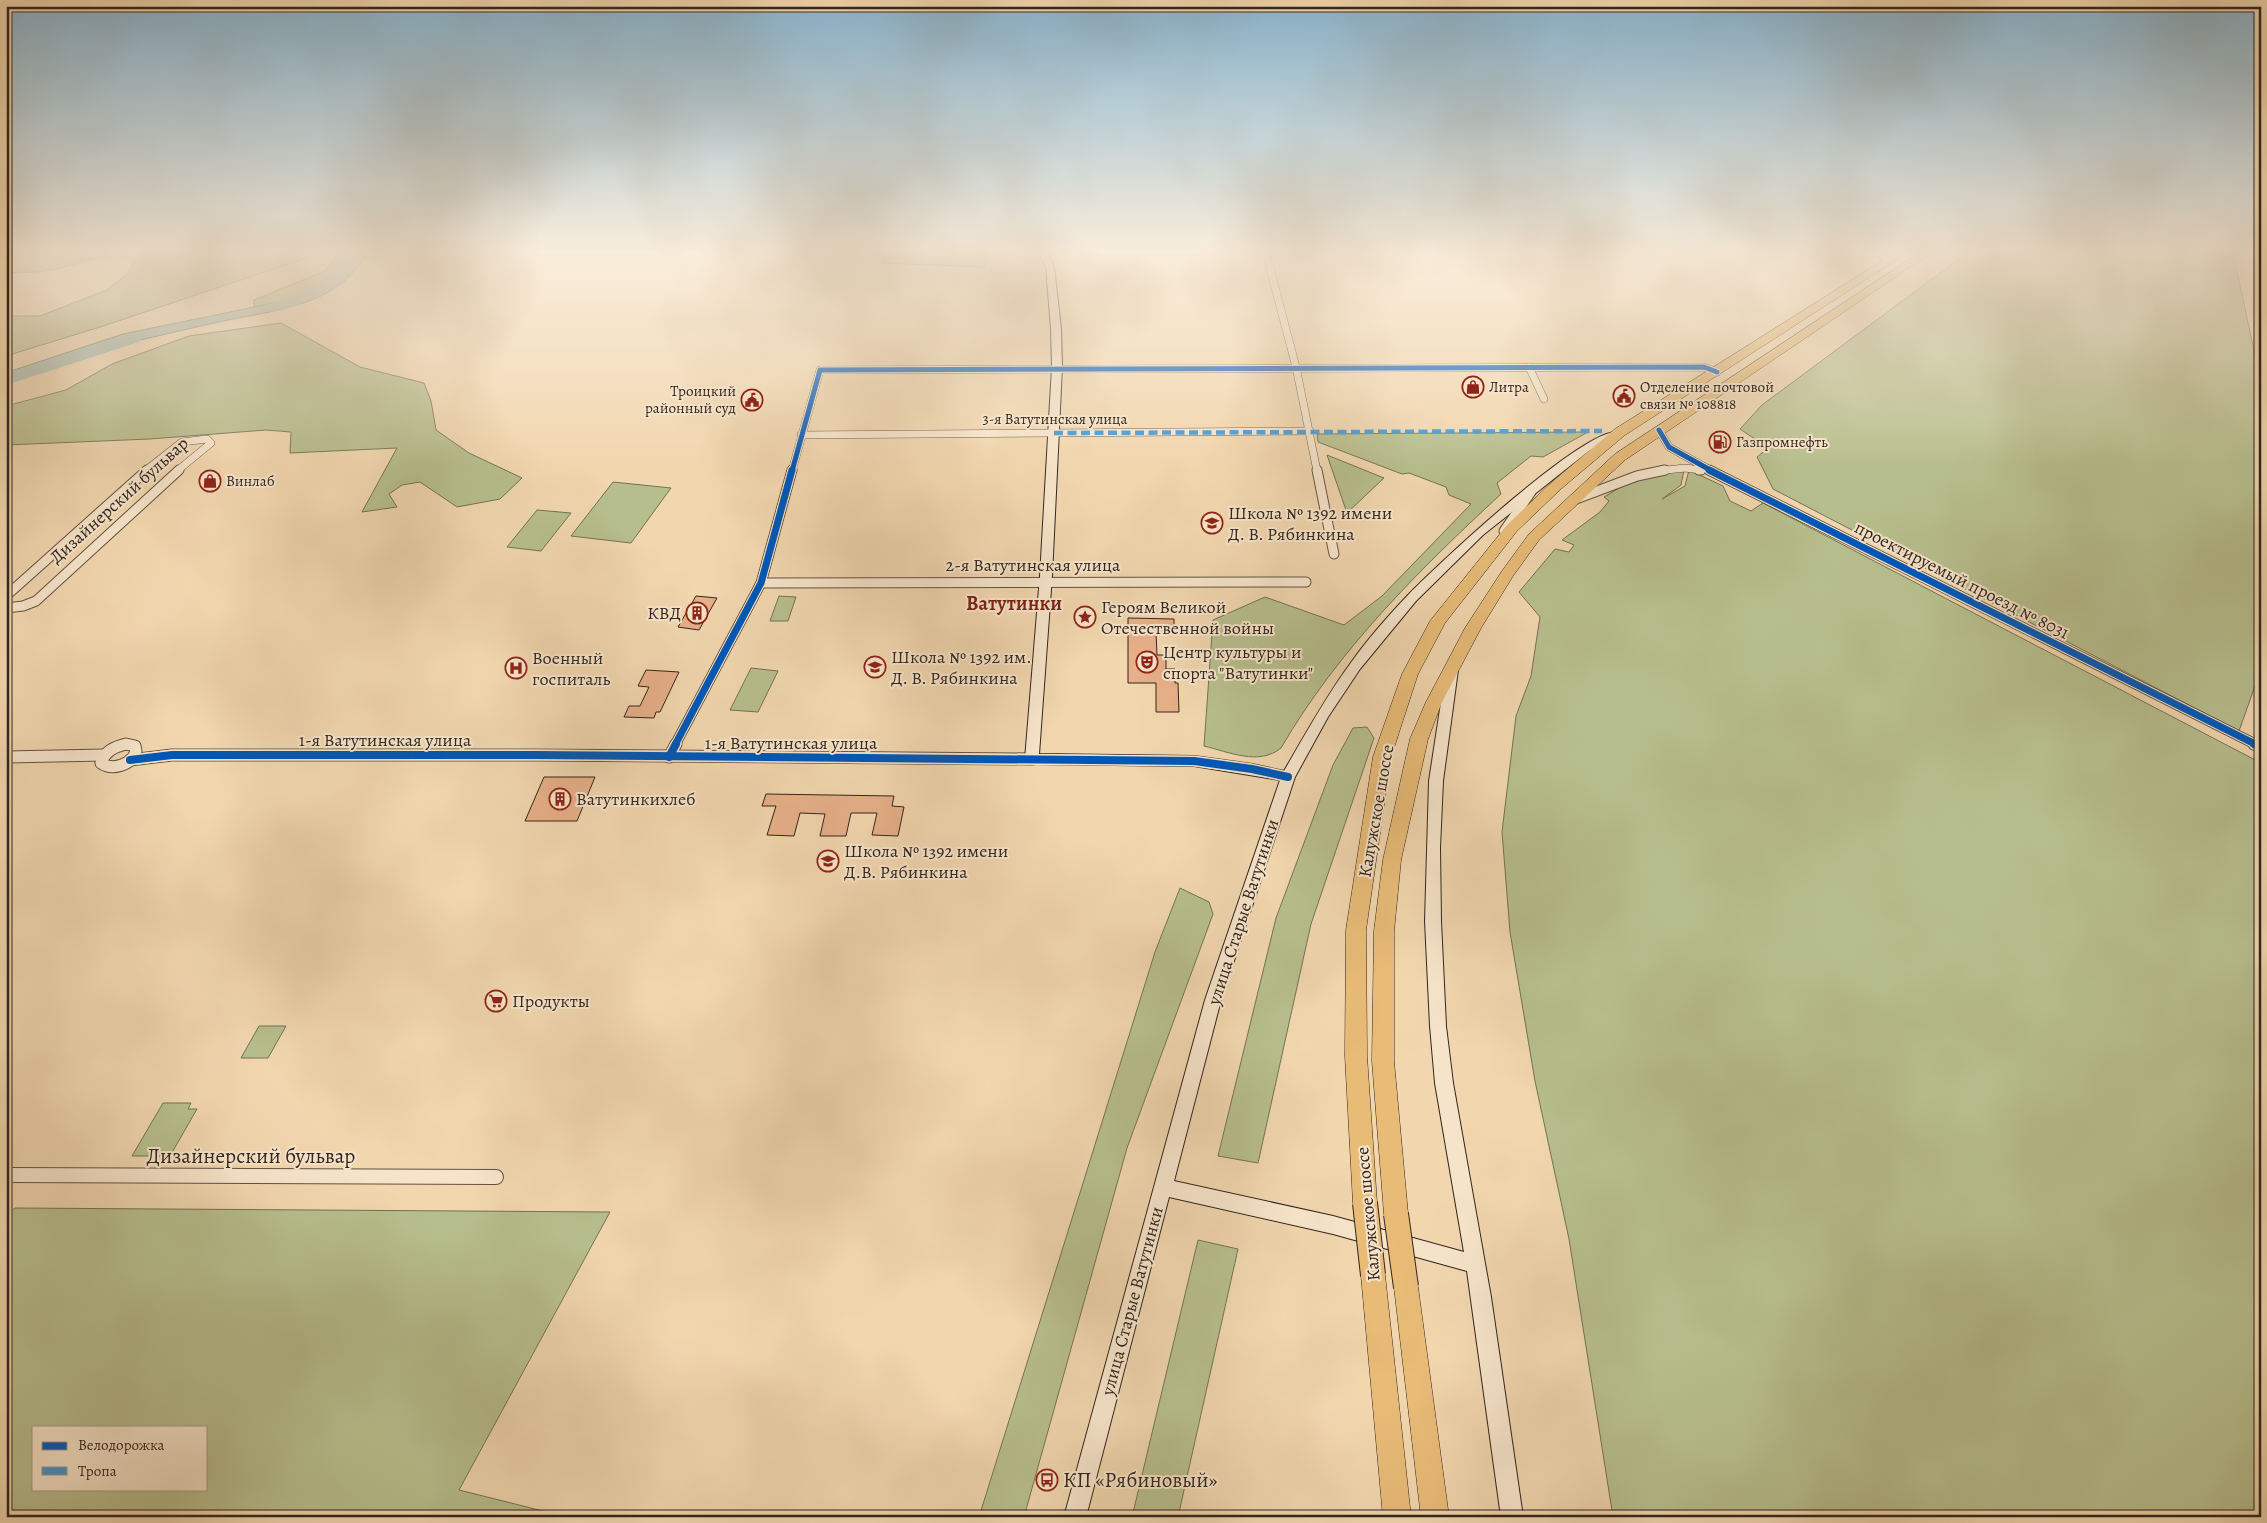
<svg xmlns="http://www.w3.org/2000/svg" width="2267" height="1523" font-family="Alegreya,serif">
	<style>
		.green { fill: #b7be8d; stroke: #747256; fill-rule: evenodd }
		.water { fill: #9bb9ae; stroke: #717e74 }
		.lines { fill: none; stroke-linecap: round; stroke-linejoin: round }
		.river { fill: #9bb9ae; fill-rule: evenodd }
		.building { fill: #e7b088; stroke: #32251e }
		.street-far3-casing { stroke: #625142; stroke-width: 8 }
		.street-far2-casing { stroke: #625142; stroke-width: 11 }
		.street-far1-casing { stroke: #625142; stroke-width: 13 }
		.street-casing { stroke: #625142; stroke-width: 16 }
		.secondary-casing { stroke: #32251e; stroke-width: 2 }
		.highway-casing { stroke: #32251e; stroke-width: 1 }
		.street-far3 { stroke: #f6e4ca; stroke-width: 7 }
		.street-far2 { stroke: #f6e4ca; stroke-width: 9 }
		.street-far1 { stroke: #f6e4ca; stroke-width: 11 }
		.street { stroke: #f6e4ca; stroke-width: 14 }
		.secondary { fill: #f6e4ca; fill-rule: evenodd }
		.highway { fill: #e8bb77; fill-rule: evenodd }
		.highway-bridge-casing { stroke: #32251e; stroke-width: 26; stroke-linecap: butt }
		.highway-bridge { stroke: #e8bb77; stroke-width: 24 }
		.quiet { stroke: #3d95d5; stroke-width: 4.5; stroke-dasharray: 9 4.5; stroke-linecap: butt }
		.cycleway-far2-casing { stroke: #f6e4ca; stroke-width: 7 }
		.cycleway-far1-casing { stroke: #f6e4ca; stroke-width: 9 }
		.cycleway-casing { stroke: #f6e4ca; stroke-width: 11 }
		.cycleway-far2 { stroke: #0057b8; stroke-width: 5 }
		.cycleway-far1 { stroke: #0057b8; stroke-width: 7 }
		.cycleway { stroke: #0057b8; stroke-width: 8 }
		.labels { text-anchor: middle; dominant-baseline: central; stroke-width: 4; stroke-linejoin: round; paint-order: stroke }
		.far-poi-label { font-size: 15px; fill: #32251e; stroke: #f6e4ca; text-anchor: start }
		.far-street-label { font-size: 15px; fill: #32251e; stroke: #f6e4ca }
		.street-label { font-size: 18px; fill: #32251e; stroke: #f6e4ca }
		.poi-label { font-size: 18px; fill: #32251e; stroke: #f6e4ca; text-anchor: start }
		.quarter-label { font-size: 20px; font-weight: bold; fill: #7a1f14; stroke: #f6e4ca }
		.near-street-label { font-size: 21px; fill: #32251e; stroke: #f6e4ca }
		.near-poi-label { font-size: 21px; fill: #32251e; stroke: #f6e4ca; text-anchor: start }
	</style>
	<rect width="100%" height="100%" fill="#f1d6ae"/>
	<filter id="stains"><feTurbulence type="fractalNoise" baseFrequency=".004" numOctaves="4"/><feColorMatrix values="0 0 0 0 .2 0 0 0 0 .09 0 0 0 0 .02 0 0 0 .5 -.17"/></filter>
	<radialGradient id="worn" r=".72"><stop offset=".6" stop-color="#630" stop-opacity="0"/><stop offset="1" stop-color="#630" stop-opacity=".3"/></radialGradient>
	<g class="green">
		<path d="M6,253H322L100,327L6,356V316H40L107,290L128,273L135,261C107,248 78,266 50,270C36,273 21,272 6,273Z"/>
		<path d="M334,253H358C350,270 319,293 301,298C285,302 270,304 254,307V300L325,271L336,256Z"/>
		<path d="M885,253H988L984,267L881,263Z"/>
		<path d="M1967,253H2233L2261,383V669L2239,731L1773,489L1757,457L1768,448L1740,429L1762,405Z"/>
		<path d="M281,323L360,367L424,383L431,401L436,430L469,453L522,478L500,499L457,507L420,482L402,485L389,494L397,507L362,512L397,448L290,453L291,432L266,430L150,439L6,445V406L66,390L112,364L189,336Z"/>
		<path d="M1588,432L1543,457L1531,456L1497,483L1501,494C1419,570 1338,650 1281,748C1259,766 1229,752 1204,746L1213,620L1265,597L1344,625L1382,596L1471,504L1449,495L1446,487L1409,473L1402,474L1318,442L1317,434Z"/>
		<path d="M1327,455L1384,478L1347,513Z"/>
		<path d="M1684,470L1681,485L1662,499L1685,486L1689,470L1723,486L1730,501L1751,511L1763,503L2261,763V1517H1613L1569,1239L1535,1081L1510,932L1502,832L1516,716L1531,676L1540,617L1519,592L1555,549L1569,552L1574,545L1562,540L1600,512L1609,501L1604,497L1641,475Z"/>
		<path d="M613,482L671,488L631,543L571,536Z"/>
		<path d="M537,510L571,513L541,551L507,547Z"/>
		<path d="M779,596L796,597L788,621H770Z"/>
		<path d="M751,668L778,671L758,712L730,710Z"/>
		<path d="M1367,727L1374,738L1311,924L1258,1163L1218,1156L1276,918L1333,765L1353,728Z"/>
		<path d="M1180,888L1209,902L1213,914L1127,1148L1024,1517H979L1155,952Z"/>
		<path d="M259,1026H286L268,1058H241Z"/>
		<path d="M163,1103H191L188,1109H197L170,1156H132Z"/>
		<path d="M15,1208L610,1212L459,1490L567,1517H6V1215ZM34,1427H206V1489H34Z"/>
		<path d="M1198,1240L1238,1249L1178,1517H1132Z"/>
	</g>
	<path class="water" d="M358,253H369C358,268 348,280 332,290C299,310 255,314 218,322C146,339 74,353 6,383V373L17,369L123,334L303,297L342,274L353,263Z"/>
	<g class="lines">
		<g class="river">
			<path d="M347,253H362C355,263 337,284 327,291C314,299 278,315 264,311L262,308L264,305L277,302L318,284Z"/>
			<path d="M134,334L139,336L142,339L139,342L6,385V375Z"/>
		</g>
	</g>
	<g class="building">
		<path d="M696,596L717,598L699,630L678,627Z"/>
		<path d="M1128,618L1174,619V633H1156L1157,655H1166V669H1175V683H1178L1179,712H1156V683H1128Z"/>
		<path d="M646,670L679,672L660,712H656L654,718L624,717L629,706H640L649,687L638,686Z"/>
		<path d="M544,777H595L577,821H525Z"/>
		<path d="M766,794L894,796L892,806L904,807L898,836L872,835L877,813H851L846,836H820L825,814L800,813L794,836L767,835L776,806H762Z"/>
	</g>
	<g class="lines">
		<g class="street-far3-casing">
			<g id="street-far3">
				<path d="M1266,253L1296,367L1317,471"/>
				<path d="M1529,367L1544,399"/>
				<path d="M1659,430L1669,447L1712,471"/>
				<path d="M801,435L1310,431"/>
				<path d="M145,471L182,442L207,439L211,443L177,471"/>
				<path d="M792,471L820,370L1704,367L1717,372"/>
				<path d="M1657,471L1685,468L1701,470"/>
			</g>
		</g>
		<g class="street-far2-casing">
			<g id="street-far2">
				<path d="M1317,470L1334,554"/>
				<path d="M1699,470H1701"/>
				<path d="M1709,470L2257,745"/>
				<path d="M1576,499L1637,476L1665,470"/>
				<path d="M1504,531L1531,492"/>
				<path d="M761,583L1306,582"/>
				<path d="M6,596L147,470"/>
				<path d="M6,608L23,606L36,601L179,470"/>
				<path d="M122,745H130"/>
				<path d="M675,745L761,583L792,470"/>
			</g>
		</g>
		<g class="street-far1-casing">
			<g id="street-far1">
				<path d="M126,744L135,746L136,751C132,765 112,771 101,763C105,751 114,747 126,744Z"/>
				<path d="M2254,744L2261,747"/>
				<path d="M6,757L104,755"/>
				<path d="M669,757L676,744"/>
				<path d="M130,760L172,755H537L1032,759"/>
			</g>
		</g>
		<g class="street-casing">
			<path id="street" d="M6,1175L496,1177"/>
		</g>
		<g class="secondary-casing">
			<g id="secondary">
				<path d="M1039,253H1047L1054,267L1061,329L1062,367L1052,576L1039,754L1194,756L1252,764L1284,771C1305,735 1325,698 1350,664C1367,640 1388,616 1409,594C1435,567 1587,424 1620,432L1621,434L1590,450L1483,535L1416,601L1360,669L1328,717L1295,777L1221,1000L1174,1181L1333,1216L1464,1252L1435,1083L1430,1026L1425,921L1429,781L1446,670L1447,667H1457L1458,670L1443,781L1440,848L1441,921L1446,1026L1453,1083L1491,1297L1523,1517H1501L1467,1271L1333,1234L1169,1197L1086,1517H1064L1205,1000L1280,780L1194,766L1032,764L1027,763L1025,759L1040,576L1052,367L1051,329L1046,267Z"/>
				<path d="M1875,253H1884L1892,262L1885,264Z"/>
			</g>
		</g>
		<g class="highway-casing">
			<g id="highway">
				<path d="M1895,253H1907L1625,435L1562,488L1517,531L1445,623L1418,674L1391,757L1366,930L1367,1056L1377,1203L1373,1211L1365,1214L1357,1211L1353,1203L1345,1056L1346,930L1373,757L1402,674L1430,621L1507,525L1552,482L1615,429Z"/>
				<path d="M1919,253H1931L1625,460L1539,540L1513,576L1481,628L1442,702L1428,739L1401,860L1394,931V1061L1408,1214L1404,1222L1396,1225L1388,1222L1384,1214L1372,1061L1374,931L1383,860L1410,739L1426,702L1465,628L1502,571L1529,534L1615,454Z"/>
				<path d="M1373,1263L1382,1266L1385,1275L1411,1517H1383L1361,1275L1364,1266Z"/>
				<path d="M1406,1275L1415,1278L1418,1287L1449,1517H1421L1394,1287L1397,1278Z"/>
			</g>
		</g>
		<use href="#street-far3" class="street-far3"/>
		<use href="#street-far2" class="street-far2"/>
		<use href="#street-far1" class="street-far1"/>
		<use href="#street" class="street"/>
		<use href="#secondary" class="secondary"/>
		<use href="#highway" class="highway"/>
		<g class="highway-bridge-casing">
			<g id="highway-bridge">
				<path d="M1365,1203L1373,1275"/>
				<path d="M1396,1214L1406,1287"/>
			</g>
		</g>
		<use href="#highway-bridge" class="highway-bridge"/>
		<path class="quiet" d="M1054,433L1602,431"/>
		<g class="cycleway-far2-casing">
			<g id="cycleway-far2">
				<path d="M1659,430L1669,447L1712,471"/>
				<path d="M792,471L820,370L1704,367L1717,372"/>
			</g>
		</g>
		<g class="cycleway-far1-casing">
			<g id="cycleway-far1">
				<path d="M1709,470L2257,745"/>
				<path d="M675,745L761,583L792,470"/>
			</g>
		</g>
		<g class="cycleway-casing">
			<g id="cycleway">
				<path d="M2254,744L2261,747"/>
				<path d="M669,757L676,744"/>
				<path d="M130,760L172,755H537L1194,761L1252,769L1288,777"/>
			</g>
		</g>
		<use href="#cycleway-far2" class="cycleway-far2"/>
		<use href="#cycleway-far1" class="cycleway-far1"/>
		<use href="#cycleway" class="cycleway"/>
	</g>
	<linearGradient id="sky" x2="0" y2="1"><stop stop-color="#89b6d1"/><stop offset="0.54" stop-color="#f9eddb"/><stop offset="1" stop-color="#f9eddb" stop-opacity="0"/></linearGradient>
	<rect width="2267" height="466" fill="url(#sky)"/>
	<defs>
		<g id="shop-ring" transform="scale(1.125)"><circle r="9.5" fill="#f6e4ca" stroke="#8f2418" stroke-width="1.5"/><path d="M-5-2.5h2.3a2.7 3.5 0 0 1 5.4 0H5L5.5 6h-11ZM-1.5-2.5h3a1.5 2.3 0 0 0-3 0Z" fill="#8f2418"/></g>
		<g id="civic-ring" transform="scale(1.125)"><circle r="9.5" fill="#f6e4ca" stroke="#8f2418" stroke-width="1.5"/><path d="M-.6-6.5H3V-4.5H.6V-3L4-1V1h2V6H-6V1h2V-1L-.6-3ZM-1.2 2.5V6h2.4V2.5Z" fill="#8f2418"/></g>
		<g id="fuel-ring" transform="scale(1.125)"><circle r="9.5" fill="#f6e4ca" stroke="#8f2418" stroke-width="1.5"/><path d="M-5.5-6h7V0h2V4h1.3V-2.5L3-4.5l.8-.8L6-3V5H2.5V1h-1V6h-7ZM-4.2-4.7v3.2H.2V-4.7Z" fill="#8f2418"/></g>
		<g id="school-ring" transform="scale(1.125)"><circle r="9.5" fill="#f6e4ca" stroke="#8f2418" stroke-width="1.5"/><path d="M0-5L7-2L0 1L-7-2ZM-4 1L0 2.5L4 1V4Q0 6-4 4Z" fill="#8f2418"/></g>
		<g id="building-ring" transform="scale(1.125)"><circle r="9.5" fill="#f6e4ca" stroke="#8f2418" stroke-width="1.5"/><path d="M-4-6H4V6H1V3H-1V6H-4ZM-2.5-4.3h1.7v1.8h-1.7ZM.8-4.3h1.7v1.8H.8ZM-2.5-1h1.7V.8h-1.7ZM.8-1h1.7V.8H.8Z" fill="#8f2418"/></g>
		<g id="sight-ring" transform="scale(1.125)"><circle r="9.5" fill="#f6e4ca" stroke="#8f2418" stroke-width="1.5"/><path d="M0-6L1.8-2.2L6-1.7L2.9 1.2L3.7 5.4L0 3.3L-3.7 5.4L-2.9 1.2L-6-1.7L-1.8-2.2Z" fill="#8f2418"/></g>
		<g id="theatre-ring" transform="scale(1.125)"><circle r="9.5" fill="#f6e4ca" stroke="#8f2418" stroke-width="1.5"/><path d="M-5-5.5Q0-4 5-5.5V0Q5 5 0 6Q-5 5-5 0ZM-3.3-2.5H-1v1.5H-3.3ZM1-2.5H3.3v1.5H1ZM-2.8 1Q0 5.5 2.8 1Z" fill="#8f2418"/></g>
		<g id="hospital-ring" transform="scale(1.125)"><circle r="9.5" fill="#f6e4ca" stroke="#8f2418" stroke-width="1.5"/><path d="M-5-5h3v3.5h4V-5h3V5h-3V1.5h-4V5h-3Z" fill="#8f2418"/></g>
		<g id="supermarket-ring" transform="scale(1.125)"><circle r="9.5" fill="#f6e4ca" stroke="#8f2418" stroke-width="1.5"/><path d="M-6-5.5h2.5l.6 2H6L4.5 2H-2.5L-4.4-4H-6ZM-1.5 3.2a1.3 1.3 0 1 0 .1 0ZM3 3.2a1.3 1.3 0 1 0 .1 0Z" fill="#8f2418"/></g>
		<g id="bus-ring" transform="scale(1.125)"><circle r="9.5" fill="#f6e4ca" stroke="#8f2418" stroke-width="1.5"/><path d="M-5-6H5V4H4V6H2V4H-2V6H-4V4H-5ZM-3.5-4V0h7V-4ZM-3.5 1.2v1.5H-2V1.2ZM2 1.2v1.5H3.5V1.2Z" fill="#8f2418"/></g>
	</defs>
	<g fill-rule="evenodd">
		<use href="#shop-ring" x="1473" y="387"/>
		<use href="#civic-ring" x="1624" y="396"/>
		<use href="#civic-ring" x="752" y="400"/>
		<use href="#fuel-ring" x="1720" y="442"/>
		<use href="#shop-ring" x="210" y="481"/>
		<use href="#school-ring" x="1212" y="523"/>
		<use href="#building-ring" x="697" y="613"/>
		<use href="#sight-ring" x="1085" y="617"/>
		<use href="#theatre-ring" x="1147" y="662"/>
		<use href="#school-ring" x="875" y="667"/>
		<use href="#hospital-ring" x="516" y="668"/>
		<use href="#building-ring" x="560" y="799"/>
		<use href="#school-ring" x="828" y="861"/>
		<use href="#supermarket-ring" x="496" y="1001"/>
		<use href="#bus-ring" x="1047" y="1480"/>
	</g>
	<g class="labels">
		<g class="far-poi-label">
			<text x="1489" y="387">Литра</text>
			<text x="1640" y="387">Отделение почтовой<tspan x="1640" dy="17">связи № 108818</tspan></text>
			<text x="736" y="391" text-anchor="end">Троицкий<tspan x="736" dy="17">районный суд</tspan></text>
			<text x="1736" y="442">Газпромнефть</text>
			<text x="226" y="481">Винлаб</text>
		</g>
		<g class="far-street-label">
			<text x="1055" y="419">3-я Ватутинская улица</text>
		</g>
		<g class="street-label">
			<text transform="translate(119 500) rotate(-42)">Дизайнерский бульвар</text>
			<text x="1033" y="565">2-я Ватутинская улица</text>
			<text transform="translate(1962 580) rotate(27)">проектируемый проезд № 8031</text>
			<text x="385" y="740">1-я Ватутинская улица</text>
			<text x="791" y="743">1-я Ватутинская улица</text>
			<text transform="translate(1376 811) rotate(-80)">Калужское шоссе</text>
			<text transform="translate(1243 912) rotate(-72)">улица Старые Ватутинки</text>
			<text transform="translate(1368 1214) rotate(-95)">Калужское шоссе</text>
			<text transform="translate(1132 1301) rotate(-75)">улица Старые Ватутинки</text>
		</g>
		<g class="poi-label">
			<text x="1228" y="513">Школа № 1392 имени<tspan x="1228" dy="21">Д. В. Рябинкина</tspan></text>
			<text x="1101" y="607">Героям Великой<tspan x="1101" dy="21">Отечественной войны</tspan></text>
			<text x="681" y="613" text-anchor="end">КВД</text>
			<text x="1163" y="652">Центр культуры и<tspan x="1163" dy="21">спорта "Ватутинки"</tspan></text>
			<text x="891" y="657">Школа № 1392 им.<tspan x="891" dy="21">Д. В. Рябинкина</tspan></text>
			<text x="532" y="658">Военный<tspan x="532" dy="21">госпиталь</tspan></text>
			<text x="576" y="799">Ватутинкихлеб</text>
			<text x="844" y="851">Школа № 1392 имени<tspan x="844" dy="21">Д.В. Рябинкина</tspan></text>
			<text x="512" y="1001">Продукты</text>
		</g>
		<g class="quarter-label">
			<text x="1014" y="603">Ватутинки</text>
		</g>
		<g class="near-street-label">
			<text x="251" y="1156">Дизайнерский бульвар</text>
		</g>
		<g class="near-poi-label">
			<text x="1063" y="1480">КП «Рябиновый»</text>
		</g>
	</g>
	<rect width="2267" height="1523" fill="none" stroke="#f1d6ae" stroke-width="25"/>
	<rect x="8" y="8" width="2252" height="1508" fill="none" stroke="#32251e" stroke-width="2.5"/>
	<rect x="12" y="12" width="2242" height="1498" fill="none" stroke="#32251e"/>
	<rect x="32" y="1426" width="175" height="65" fill="#f6e4ca" stroke="#a89885"/>
	<rect x="42" y="1442" width="25" height="8" fill="#0057b8" stroke="#a89885"/>
	<text x="78" y="1450" font-size="15" fill="#32251e">Велодорожка</text>
	<rect x="42" y="1467" width="25" height="8" fill="#3d95d5" stroke="#a89885"/>
	<text x="78" y="1476" font-size="15" fill="#32251e">Тропа</text>
	<rect width="100%" height="100%" filter="url(#stains)"/>
	<rect width="100%" height="100%" fill="url(#worn)"/>
</svg>
